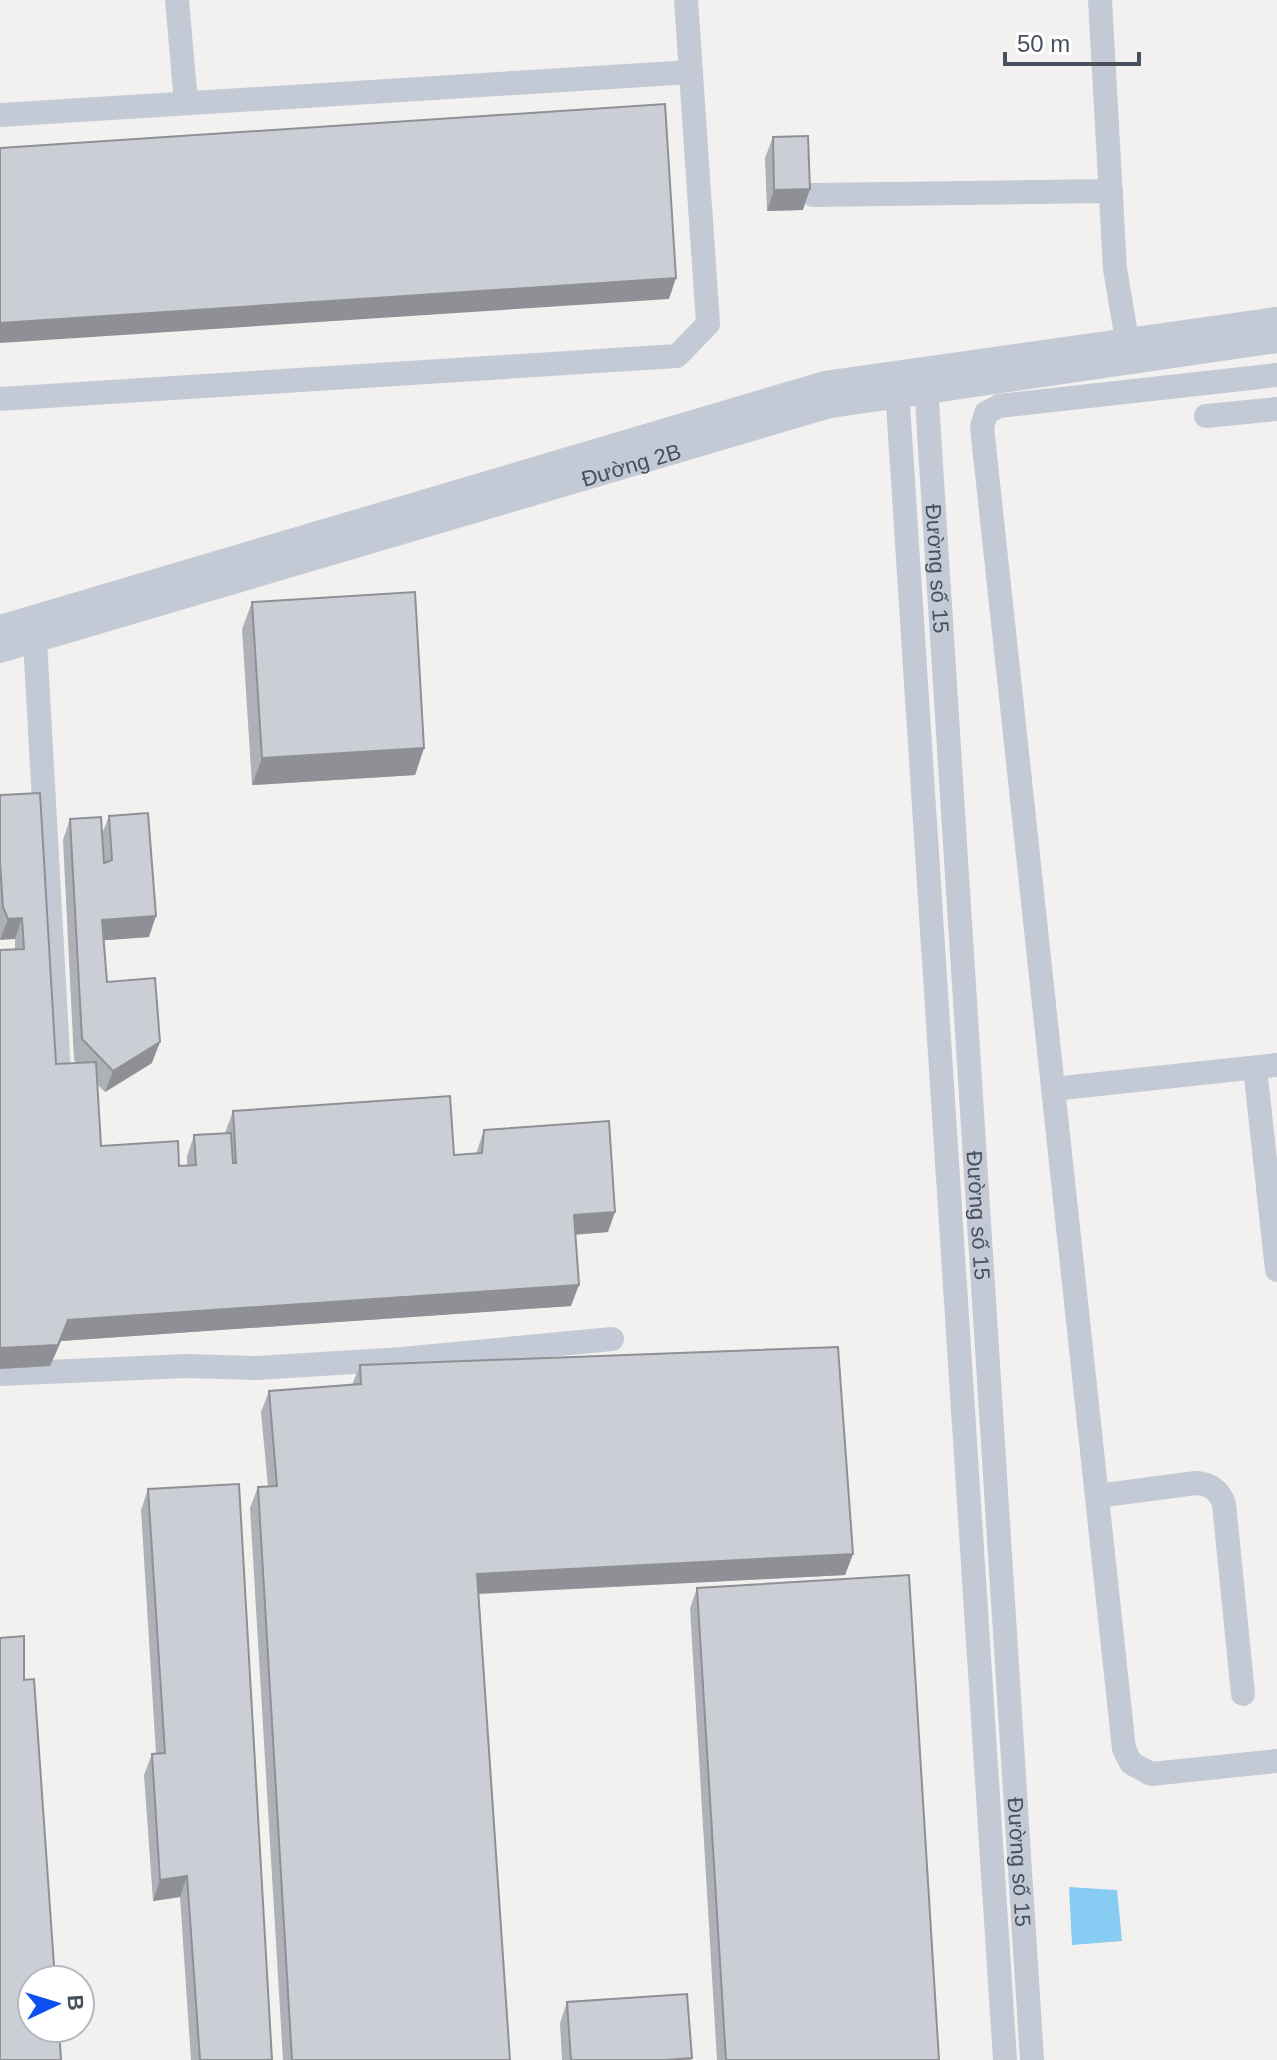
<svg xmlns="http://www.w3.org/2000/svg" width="1277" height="2060" font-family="Arial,sans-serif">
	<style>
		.water { fill: #87ccf2 }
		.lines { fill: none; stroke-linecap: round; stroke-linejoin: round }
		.minor { stroke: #c3cad6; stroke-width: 24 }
		.wall { fill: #afb1b8 }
		.shaded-wall { fill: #8f9096 }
		.building { fill: #ccced6; stroke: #8f9096; stroke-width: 2 }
		.labels { text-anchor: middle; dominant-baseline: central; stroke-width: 8; stroke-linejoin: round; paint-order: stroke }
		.street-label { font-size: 22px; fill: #47505f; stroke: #fff }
	</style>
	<rect width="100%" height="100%" fill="#f3f1f0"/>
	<path class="water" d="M1069,1887L1117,1890L1122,1941L1072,1945Z"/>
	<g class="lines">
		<g class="minor">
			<path d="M177,0L186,103"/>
			<path d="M1100,0L1115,269L1127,340"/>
			<path d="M0,115L691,72"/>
			<path d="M813,195L1111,191"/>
			<path id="s1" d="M925,369L1032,2060"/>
			<path d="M896,373L1005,2060"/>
			<path d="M1277,375L999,406L986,413L982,427L1124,1749L1131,1763L1151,1774L1277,1761"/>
			<path d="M0,399L677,356L708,324L686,0"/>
			<path d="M1206,416L1277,409"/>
			<path d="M0,627L825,383L1277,319"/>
			<path d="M35,640L59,1073"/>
			<path id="s2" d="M0,651L830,406L1277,341"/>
			<path d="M1255,1068L1277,1270"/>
			<path d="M1053,1089L1277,1065"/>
			<path d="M0,1374L186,1366L257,1368L402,1359L612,1339"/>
			<path d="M1097,1496L1196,1483C1211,1484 1219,1490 1224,1504L1243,1694"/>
		</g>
	</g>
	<g class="wall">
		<path d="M773,137L803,210L767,211L765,158Z"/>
		<path d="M252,602L424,748L415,775L252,785L242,629Z"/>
		<path d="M0,795L56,1064L77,1063L74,1060L63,840L70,819L102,834L109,816L149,937L104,940L107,982L152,1063L105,1092L97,1084L101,1146L179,1166H187V1156L194,1135L225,1133L233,1111L454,1155L476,1154L484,1130L608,1232L575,1235L571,1306L61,1341L50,1366L0,1369V950H15V939H0Z"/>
		<path d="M360,1365L853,1554L845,1575L479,1594L510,2060H283L250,1508L258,1487H268L261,1412L269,1391L352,1385Z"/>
		<path d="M148,1489L272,2060H191L180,1897L153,1901L144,1775L152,1754H156L141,1510Z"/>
		<path d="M697,1588L939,2060H717L690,1608Z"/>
		<path d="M567,2002L692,2058L691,2060H562L560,2023Z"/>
	</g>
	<g class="shaded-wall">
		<path d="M810,189L803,210L767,211L774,190Z"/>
		<path d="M676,278L669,299L0,343V323Z"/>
		<path d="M424,748L415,775L252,785L262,758Z"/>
		<path d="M156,916L149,937L95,941L102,920Z"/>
		<path d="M22,918L15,939L0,940L8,919Z"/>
		<path d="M160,1042L152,1063L105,1092L113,1071Z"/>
		<path d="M615,1212L608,1232L566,1235L574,1215Z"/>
		<path d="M579,1285L571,1306L61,1341L50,1366L0,1369V1348L68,1320Z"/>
		<path d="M853,1554L845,1575L470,1594L477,1574Z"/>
		<path d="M187,1876L180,1897L153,1901L160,1880Z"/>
	</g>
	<g class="building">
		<path d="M665,104L676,278L0,323V148Z"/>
		<path d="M808,136L810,189L774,190L773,137Z"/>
		<path d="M415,592L424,748L262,758L252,602Z"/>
		<path d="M40,793L56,1064L96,1062L101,1146L178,1141L179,1166L196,1165L194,1135L231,1133L233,1163H236L233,1111L450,1096L454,1155L482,1153L484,1130L609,1121L615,1212L574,1215L579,1285L68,1320L58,1345L0,1348V950L24,949L22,918L8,919L3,907L0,862V795Z"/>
		<path d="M148,813L156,916L102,920L107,982L155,978L160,1042L113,1071L82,1039L70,819L101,817L104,863L112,860L109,816Z"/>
		<path d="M838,1347L853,1554L477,1574L510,2060H292L258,1487L277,1486L269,1391L361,1384L360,1365Z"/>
		<path d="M239,1484L272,2060H200L187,1876L160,1880L152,1754L165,1753L148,1489Z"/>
		<path d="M909,1575L939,2060H726L697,1588Z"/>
		<path d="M24,1636V1680L34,1679L55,1980H32V2028H59L61,2060H0V1638Z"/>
		<path d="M687,1994L692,2058L667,2060H571L567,2002Z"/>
	</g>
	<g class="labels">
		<g class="street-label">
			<text stroke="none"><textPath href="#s2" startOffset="658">Đường 2B</textPath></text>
			<text stroke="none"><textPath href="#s1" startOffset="200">Đường số 15</textPath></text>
			<text stroke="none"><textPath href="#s1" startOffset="848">Đường số 15</textPath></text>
			<text stroke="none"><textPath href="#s1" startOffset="1496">Đường số 15</textPath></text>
		</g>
	</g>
	<g transform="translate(56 2004) rotate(86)"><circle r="38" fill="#ffffff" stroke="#b5b9bf" stroke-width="2"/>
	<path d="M0-6L14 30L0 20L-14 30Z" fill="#0d4ff1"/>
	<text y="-12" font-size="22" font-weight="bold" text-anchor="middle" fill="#47505f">B</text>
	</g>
	<path d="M1005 52v12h134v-12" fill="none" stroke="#47505f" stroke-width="4"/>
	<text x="1017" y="52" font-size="24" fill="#47505f" stroke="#ffffff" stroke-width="6" paint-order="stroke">50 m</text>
</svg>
